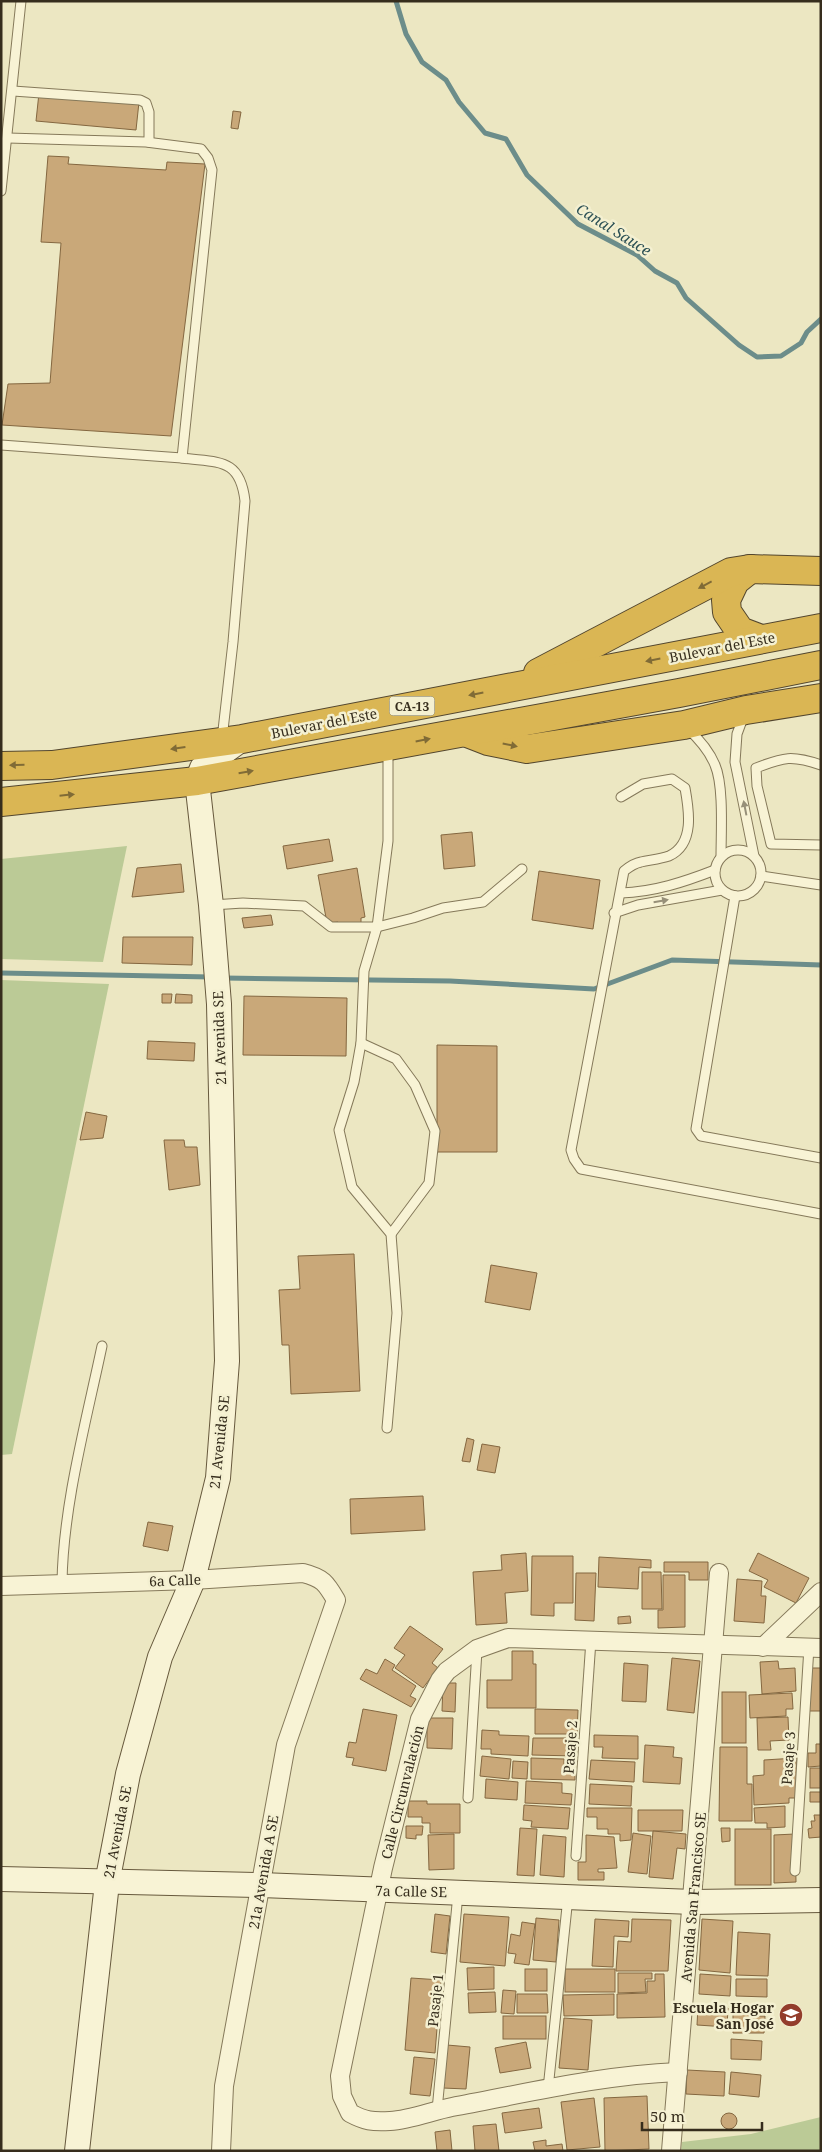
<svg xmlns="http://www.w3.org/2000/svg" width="822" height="2152" font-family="'Noto Serif',serif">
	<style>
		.green { fill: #bbca96 }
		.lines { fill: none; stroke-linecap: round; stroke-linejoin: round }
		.stream { stroke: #6c8d8a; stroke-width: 5 }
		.building { fill: #c9a879; stroke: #846740 }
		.lane-casing { stroke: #85795a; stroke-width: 11 }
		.street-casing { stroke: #85795a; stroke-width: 20 }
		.secondary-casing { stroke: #67593d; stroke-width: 26 }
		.highway-casing { stroke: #53462e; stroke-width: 30 }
		.lane { stroke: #f8f3d5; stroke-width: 9 }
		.street { stroke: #f8f3d5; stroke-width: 18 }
		.secondary { stroke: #f8f3d5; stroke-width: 24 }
		.highway { stroke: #dab654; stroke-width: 28 }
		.oneway { fill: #806b36 }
		.oneway2 { fill: #979079 }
		.labels { text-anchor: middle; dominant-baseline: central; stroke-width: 5; stroke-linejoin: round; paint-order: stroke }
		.shield { fill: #f4f0d1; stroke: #6f6853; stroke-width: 1 }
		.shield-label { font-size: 12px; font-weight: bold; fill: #362d1d }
		.street-label { font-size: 14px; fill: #362d1d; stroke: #f4f0d1 }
		.poi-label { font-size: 14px; font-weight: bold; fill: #362d1d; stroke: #f4f0d1; text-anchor: end }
		.water-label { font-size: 15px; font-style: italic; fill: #2d5155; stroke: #f4f0d1 }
	</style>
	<rect width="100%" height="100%" fill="#ece7c2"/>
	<g class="green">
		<path d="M127,846L103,962L1,959V859Z"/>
		<path d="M1,980L109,984L12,1454L1,1455Z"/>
		<path d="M821,2117V2151H681L682,2142L751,2134Z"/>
	</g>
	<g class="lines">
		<g class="stream">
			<path d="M396,1L406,34L422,62L446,80L459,102L485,133L506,139L527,175L578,224L637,255L655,271L677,283L686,298L739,345L757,357L781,356L801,343L807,332L821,319"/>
			<path d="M1,973L211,977"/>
			<path d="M224,978L450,981L594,989L672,960L821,965"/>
		</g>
	</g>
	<g class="building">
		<path d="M39,93L139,102L136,130L36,121Z"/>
		<path d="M233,111L241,112L238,129L231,128Z"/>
		<path d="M48,156L69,157L68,164L166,170L167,162L205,164L171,436L2,425L8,384L50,383L61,243L41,242Z"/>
		<path d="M472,832L475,866L444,869L441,835Z"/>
		<path d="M329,839L333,861L287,869L283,846Z"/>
		<path d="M181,864L184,892L132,897L137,868Z"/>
		<path d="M357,868L365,917L361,918V923L339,927L338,922L327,923L318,875Z"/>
		<path d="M539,871L600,880L593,929L532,920Z"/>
		<path d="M271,915L273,925L244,928L242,918Z"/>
		<path d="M123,937H193L192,965L122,963Z"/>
		<path d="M162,994H172L171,1003H162Z"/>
		<path d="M176,994L192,995V1003H175Z"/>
		<path d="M244,996L347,998L346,1056L243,1055Z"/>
		<path d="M148,1041L195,1043L194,1061L147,1059Z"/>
		<path d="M437,1045L497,1046V1152H437Z"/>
		<path d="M86,1112L107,1116L103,1138L80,1140Z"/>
		<path d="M164,1140H184L185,1147H197L200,1185L169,1190Z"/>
		<path d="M354,1254L360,1391L291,1394L289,1345H282L279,1290L300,1289L298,1256Z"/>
		<path d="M491,1265L537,1273L530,1310L485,1302Z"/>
		<path d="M467,1438L474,1440L470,1462L462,1461Z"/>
		<path d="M482,1444L500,1447L495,1473L477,1470Z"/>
		<path d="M423,1496L425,1530L351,1534L350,1499Z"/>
		<path d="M148,1522L173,1526L168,1551L143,1546Z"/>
		<path d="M526,1553L528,1591L505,1593L507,1623L476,1625L473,1572L502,1570L501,1555Z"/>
		<path d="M758,1553L809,1578L796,1603L764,1587L768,1580L749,1571Z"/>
		<path d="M532,1556H573V1603H554V1616L531,1615Z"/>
		<path d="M599,1557L651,1560V1568L639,1567L638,1589L598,1587Z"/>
		<path d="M664,1562H708V1580H689V1572H664Z"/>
		<path d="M642,1572H661L662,1609H642Z"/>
		<path d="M576,1573H596L594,1621L575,1620Z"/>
		<path d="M663,1575H685V1627L658,1628V1610H663Z"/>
		<path d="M737,1579L762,1581L761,1596H766L764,1623L734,1621Z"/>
		<path d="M630,1616L631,1623L618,1624V1617Z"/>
		<path d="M410,1626L443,1649L432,1663L438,1668L423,1688L395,1668L405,1655L394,1648Z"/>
		<path d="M512,1651H533V1664H536V1708H487V1680H512Z"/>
		<path d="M672,1658L700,1661L694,1713L667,1710Z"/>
		<path d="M385,1659L395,1665L392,1670L416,1686L410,1696L416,1699L411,1707L360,1679L366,1669L377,1674Z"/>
		<path d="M778,1661L779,1669L795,1668L796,1691L762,1694L760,1662Z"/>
		<path d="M624,1663L648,1665L646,1702L622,1701Z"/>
		<rect x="808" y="1668" width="13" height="43"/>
		<path d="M443,1683H456L455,1712L442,1711Z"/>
		<rect x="722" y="1692" width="24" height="51"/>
		<path d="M792,1693L793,1709H786V1716L750,1718L749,1695Z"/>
		<path d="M363,1709L397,1715L386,1771L352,1765L354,1758L346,1757L349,1742L356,1743Z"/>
		<path d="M535,1709L578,1710L577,1734H535Z"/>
		<path d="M788,1717L789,1740L770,1741L771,1750H758L757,1718Z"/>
		<path d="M427,1718H453L452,1749L427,1748Z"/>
		<path d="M482,1730L499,1731V1735L529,1736L528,1756L491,1754V1749H481Z"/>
		<path d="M594,1735L638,1736V1759L602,1758L603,1747H594Z"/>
		<path d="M533,1738H566V1748H577L576,1756L532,1755Z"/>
		<path d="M816,1744H821V1766L808,1767V1753H816Z"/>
		<path d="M645,1745L674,1747L673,1757L682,1758L680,1784L643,1782Z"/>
		<path d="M720,1747H747V1784H752V1821H719Z"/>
		<path d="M482,1756L511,1759L509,1779L480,1776Z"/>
		<path d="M531,1758L564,1759V1768H575V1780L531,1779Z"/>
		<path d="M796,1758L798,1798H789V1803L754,1805L753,1776L764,1775V1760Z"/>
		<path d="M591,1760L635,1762L634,1782L589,1779Z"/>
		<path d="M513,1761L528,1762L527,1779L512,1778Z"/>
		<rect x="810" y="1768" width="11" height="20"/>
		<path d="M486,1779L518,1782L517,1800L485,1798Z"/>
		<path d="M526,1781L562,1783V1793L572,1794L571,1805L525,1803Z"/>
		<path d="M590,1784L632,1786L631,1806L589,1804Z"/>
		<path d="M810,1792H821V1804V1802H810Z"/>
		<path d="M408,1801H427V1804H460V1833H430V1823H422V1817H408Z"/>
		<path d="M524,1805L570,1808L568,1829L531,1827L532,1821L523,1820Z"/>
		<path d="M785,1806V1827L767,1828V1823H755L754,1808Z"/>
		<path d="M587,1808H632L631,1840L620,1841V1834H608V1829H597V1817H587Z"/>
		<path d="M638,1810H683L682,1831H638Z"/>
		<path d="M814,1815H821V1837L809,1838L808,1829L812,1828L811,1821H815Z"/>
		<path d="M406,1826H423L422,1835H416V1839L406,1838Z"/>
		<path d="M520,1828L537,1829L534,1876L517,1875Z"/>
		<path d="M721,1828H730V1841L722,1842Z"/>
		<rect x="735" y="1829" width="36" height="56"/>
		<path d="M653,1831L686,1834L685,1849L677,1848L673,1879L649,1877Z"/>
		<path d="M633,1833L651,1836L647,1874L628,1872Z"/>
		<path d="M454,1834V1869L429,1870L428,1835Z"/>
		<path d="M795,1834L796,1882L774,1883V1835Z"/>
		<path d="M543,1835L566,1837L564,1877L540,1875Z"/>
		<path d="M586,1835L614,1837L617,1868L598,1869V1872H604V1880H578V1862H586Z"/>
		<path d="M435,1914L450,1916L446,1954L431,1952Z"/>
		<path d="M464,1914L509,1917L505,1966L460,1962Z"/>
		<path d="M536,1918L559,1920L556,1962L533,1960Z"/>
		<path d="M595,1919L629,1921L628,1937L614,1936L613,1967L592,1966Z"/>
		<path d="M632,1919L671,1920L668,1971H616L618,1941L631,1942Z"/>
		<path d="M702,1919L733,1921L730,1973L699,1970Z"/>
		<path d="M522,1922L535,1924L529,1965L514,1963L516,1954L508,1953L511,1934L520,1936Z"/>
		<path d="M738,1932L770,1934L768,1976L736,1975Z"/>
		<path d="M494,1967V1989L468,1990L467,1968Z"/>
		<rect x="525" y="1969" width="22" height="22"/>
		<rect x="565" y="1969" width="50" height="23"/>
		<path d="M618,1973H652V1979H645L646,1992L618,1993Z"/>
		<path d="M655,1974H664L665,2017L617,2018V1994L647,1993V1981H655Z"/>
		<path d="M700,1974L731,1976L730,1996L699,1994Z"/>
		<path d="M411,1978L441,1980L435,2053L405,2050Z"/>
		<path d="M736,1979H767V1997L736,1996Z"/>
		<path d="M503,1990L516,1991L514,2014L501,2013Z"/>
		<path d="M495,1992L496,2012L469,2013L468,1993Z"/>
		<path d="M517,1994H547L548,2013H517Z"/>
		<path d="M614,1994V2015L564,2016L563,1995Z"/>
		<path d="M698,2006L728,2008L727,2027L697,2025Z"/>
		<path d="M733,2007H749V2016H765L764,2033H733Z"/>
		<rect x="503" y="2016" width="43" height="23"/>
		<path d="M564,2018L592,2020L588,2070L559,2068Z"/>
		<path d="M731,2039L762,2041L761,2060L731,2059Z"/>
		<path d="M526,2042L531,2068L500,2073L495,2048Z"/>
		<path d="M447,2045L470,2047L466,2089L443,2088Z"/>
		<path d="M414,2057L435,2059L430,2096L410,2094Z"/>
		<path d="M687,2070L725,2072L724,2096L686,2094Z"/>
		<path d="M731,2072L761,2075L759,2097L729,2094Z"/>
		<path d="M647,2096L649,2149L605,2151L604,2098Z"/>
		<path d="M594,2098L600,2147L567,2150L561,2102Z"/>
		<path d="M539,2108L542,2128L505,2133L502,2113Z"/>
		<circle cx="729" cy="2121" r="8"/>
		<path d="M496,2124L499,2151H475L473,2126Z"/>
		<path d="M450,2130L452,2151H437L435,2132Z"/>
		<path d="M546,2140V2146L562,2144L563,2151H535L533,2142Z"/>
	</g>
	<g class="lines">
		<g class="lane-casing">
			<g id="lane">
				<path d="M13,91L140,100L146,103L149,112V142"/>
				<path d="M1,191L21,1"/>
				<path d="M1,445L182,458L212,170L208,158L201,149L146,142L8,138"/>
				<path d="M182,458C218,463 240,457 245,501L233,642L222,739"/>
				<path d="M744,715L737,734L735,762L754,856"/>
				<path d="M687,728C699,739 709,750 715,765C724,786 721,833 721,857"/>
				<path d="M821,765C792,755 784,757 756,768L757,786L771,844L821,845"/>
				<path d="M621,797L643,784L672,779L685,788C689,810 695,844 669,856C660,859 650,860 641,862C635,863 629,867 624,871L571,1150L574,1159L581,1169L821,1214"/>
				<circle cx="738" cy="873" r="23"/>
				<path d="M761,876L821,885"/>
				<path d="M621,893C654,892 684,882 715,870"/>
				<path d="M735,896L696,1129L701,1136L821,1158"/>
				<path d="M212,905L243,903L304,906L331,927H377L413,918L443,908L483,902L522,869"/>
				<path d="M614,913L638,905L722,890"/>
				<path d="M361,1043L396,1059L415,1085L435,1131L429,1183L391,1234"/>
				<path d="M387,1428L397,1313L391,1234L352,1187L339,1130L354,1082L361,1043L364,971L377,927L388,841V749"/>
				<path d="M62,1583C63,1506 86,1422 102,1346"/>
				<path d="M468,1798L477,1650"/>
				<path d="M576,1856L591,1640"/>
				<path d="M795,1871L809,1647"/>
				<path d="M548,2089L568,1897"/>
				<path d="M437,2110L458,1894"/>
			</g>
		</g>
		<g class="street-casing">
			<g id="street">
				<path d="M1,1586L193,1580L303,1573C323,1578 326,1583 336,1600L286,1745L224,2086L221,2151"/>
				<path d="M763,1647L821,1592"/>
				<path d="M678,2072C602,2075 527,2093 452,2107C432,2111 410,2120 390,2121C372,2122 365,2121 350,2113L342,2096L340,2076L383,1868L420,1719L440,1680L447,1671L477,1649L508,1638L821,1648"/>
				<path d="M671,2151L719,1573"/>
			</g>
		</g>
		<g class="secondary-casing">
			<g id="secondary">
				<path d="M1,1879L261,1885L693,1902L821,1900"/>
				<path d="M77,2151L107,1883L128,1774L160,1657L193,1580L218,1478L227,1361L219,1004L211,905L197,781L202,768L242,739"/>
			</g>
		</g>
		<g class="highway-casing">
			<g id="highway">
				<path d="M750,569L735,581L726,600L727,612L740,631L761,639"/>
				<path d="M538,673L731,572L750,569L821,571"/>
				<path d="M470,734L488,741L527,749L684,725L746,710L821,698"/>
				<path d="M1,766L52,765L242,739L821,628"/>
				<path d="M1,802L197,781L679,693L821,665"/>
			</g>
		</g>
		<use href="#lane" class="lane"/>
		<use href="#street" class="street"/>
		<use href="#secondary" class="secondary"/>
		<use href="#highway" class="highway"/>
	</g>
	<defs><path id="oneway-solid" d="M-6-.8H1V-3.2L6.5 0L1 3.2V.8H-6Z" transform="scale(1.25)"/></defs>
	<g class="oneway">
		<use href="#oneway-solid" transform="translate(705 585) rotate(152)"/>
		<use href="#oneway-solid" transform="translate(653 660) rotate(169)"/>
		<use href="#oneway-solid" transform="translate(476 694) rotate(169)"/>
		<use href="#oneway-solid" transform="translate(423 740) rotate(-11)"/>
		<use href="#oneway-solid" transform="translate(510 745) rotate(12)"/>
		<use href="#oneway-solid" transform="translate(178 748) rotate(172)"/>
		<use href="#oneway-solid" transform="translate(17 765) rotate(179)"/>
		<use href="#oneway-solid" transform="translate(246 772) rotate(-10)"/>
		<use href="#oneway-solid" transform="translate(67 795) rotate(-6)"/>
	</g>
	<g class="oneway2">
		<use href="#oneway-solid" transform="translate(745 808) rotate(-101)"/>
		<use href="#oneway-solid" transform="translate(661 901) rotate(-10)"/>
	</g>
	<defs>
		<g id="school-disc" transform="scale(1.25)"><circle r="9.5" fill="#933d2c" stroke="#f4f0d1"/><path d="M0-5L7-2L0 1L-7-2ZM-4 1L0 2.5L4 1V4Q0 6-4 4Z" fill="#fff"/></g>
	</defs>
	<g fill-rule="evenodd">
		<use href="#school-disc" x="791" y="2015"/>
	</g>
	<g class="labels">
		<rect class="shield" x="389.5" y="696.5" width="45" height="19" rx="4"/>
		<g class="shield-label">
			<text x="412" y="706">CA-13</text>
		</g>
		<g class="street-label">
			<text transform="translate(722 647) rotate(-11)">Bulevar del Este</text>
			<text transform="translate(324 723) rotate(-11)">Bulevar del Este</text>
			<text transform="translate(219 1038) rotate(-92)">21 Avenida SE</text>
			<text transform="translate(219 1442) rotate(-84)">21 Avenida SE</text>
			<text transform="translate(175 1580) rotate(-2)">6a Calle</text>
			<text transform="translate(570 1747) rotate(-86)">Pasaje 2</text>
			<text transform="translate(788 1758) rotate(-86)">Pasaje 3</text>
			<text transform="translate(402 1792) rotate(-76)">Calle Circunvalación</text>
			<text transform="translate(117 1832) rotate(-79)">21 Avenida SE</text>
			<text transform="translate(263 1872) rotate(-80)">21a Avenida A SE</text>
			<text transform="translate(411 1891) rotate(1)">7a Calle SE</text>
			<text transform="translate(693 1897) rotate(-85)">Avenida San Francisco SE</text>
			<text transform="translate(435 2000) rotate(-84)">Pasaje 1</text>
		</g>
		<g class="poi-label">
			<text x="774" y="2007">Escuela Hogar<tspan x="774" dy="16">San José</tspan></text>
		</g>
		<g class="water-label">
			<text transform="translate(614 229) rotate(32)">Canal Sauce</text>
		</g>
	</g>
	<rect width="822" height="2152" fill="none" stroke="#362d1d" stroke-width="5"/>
	<path d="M642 2122v8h120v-8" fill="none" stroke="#362d1d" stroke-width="2.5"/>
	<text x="650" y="2122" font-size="15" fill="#362d1d" stroke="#f4f0d1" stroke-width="4" paint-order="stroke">50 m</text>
</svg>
